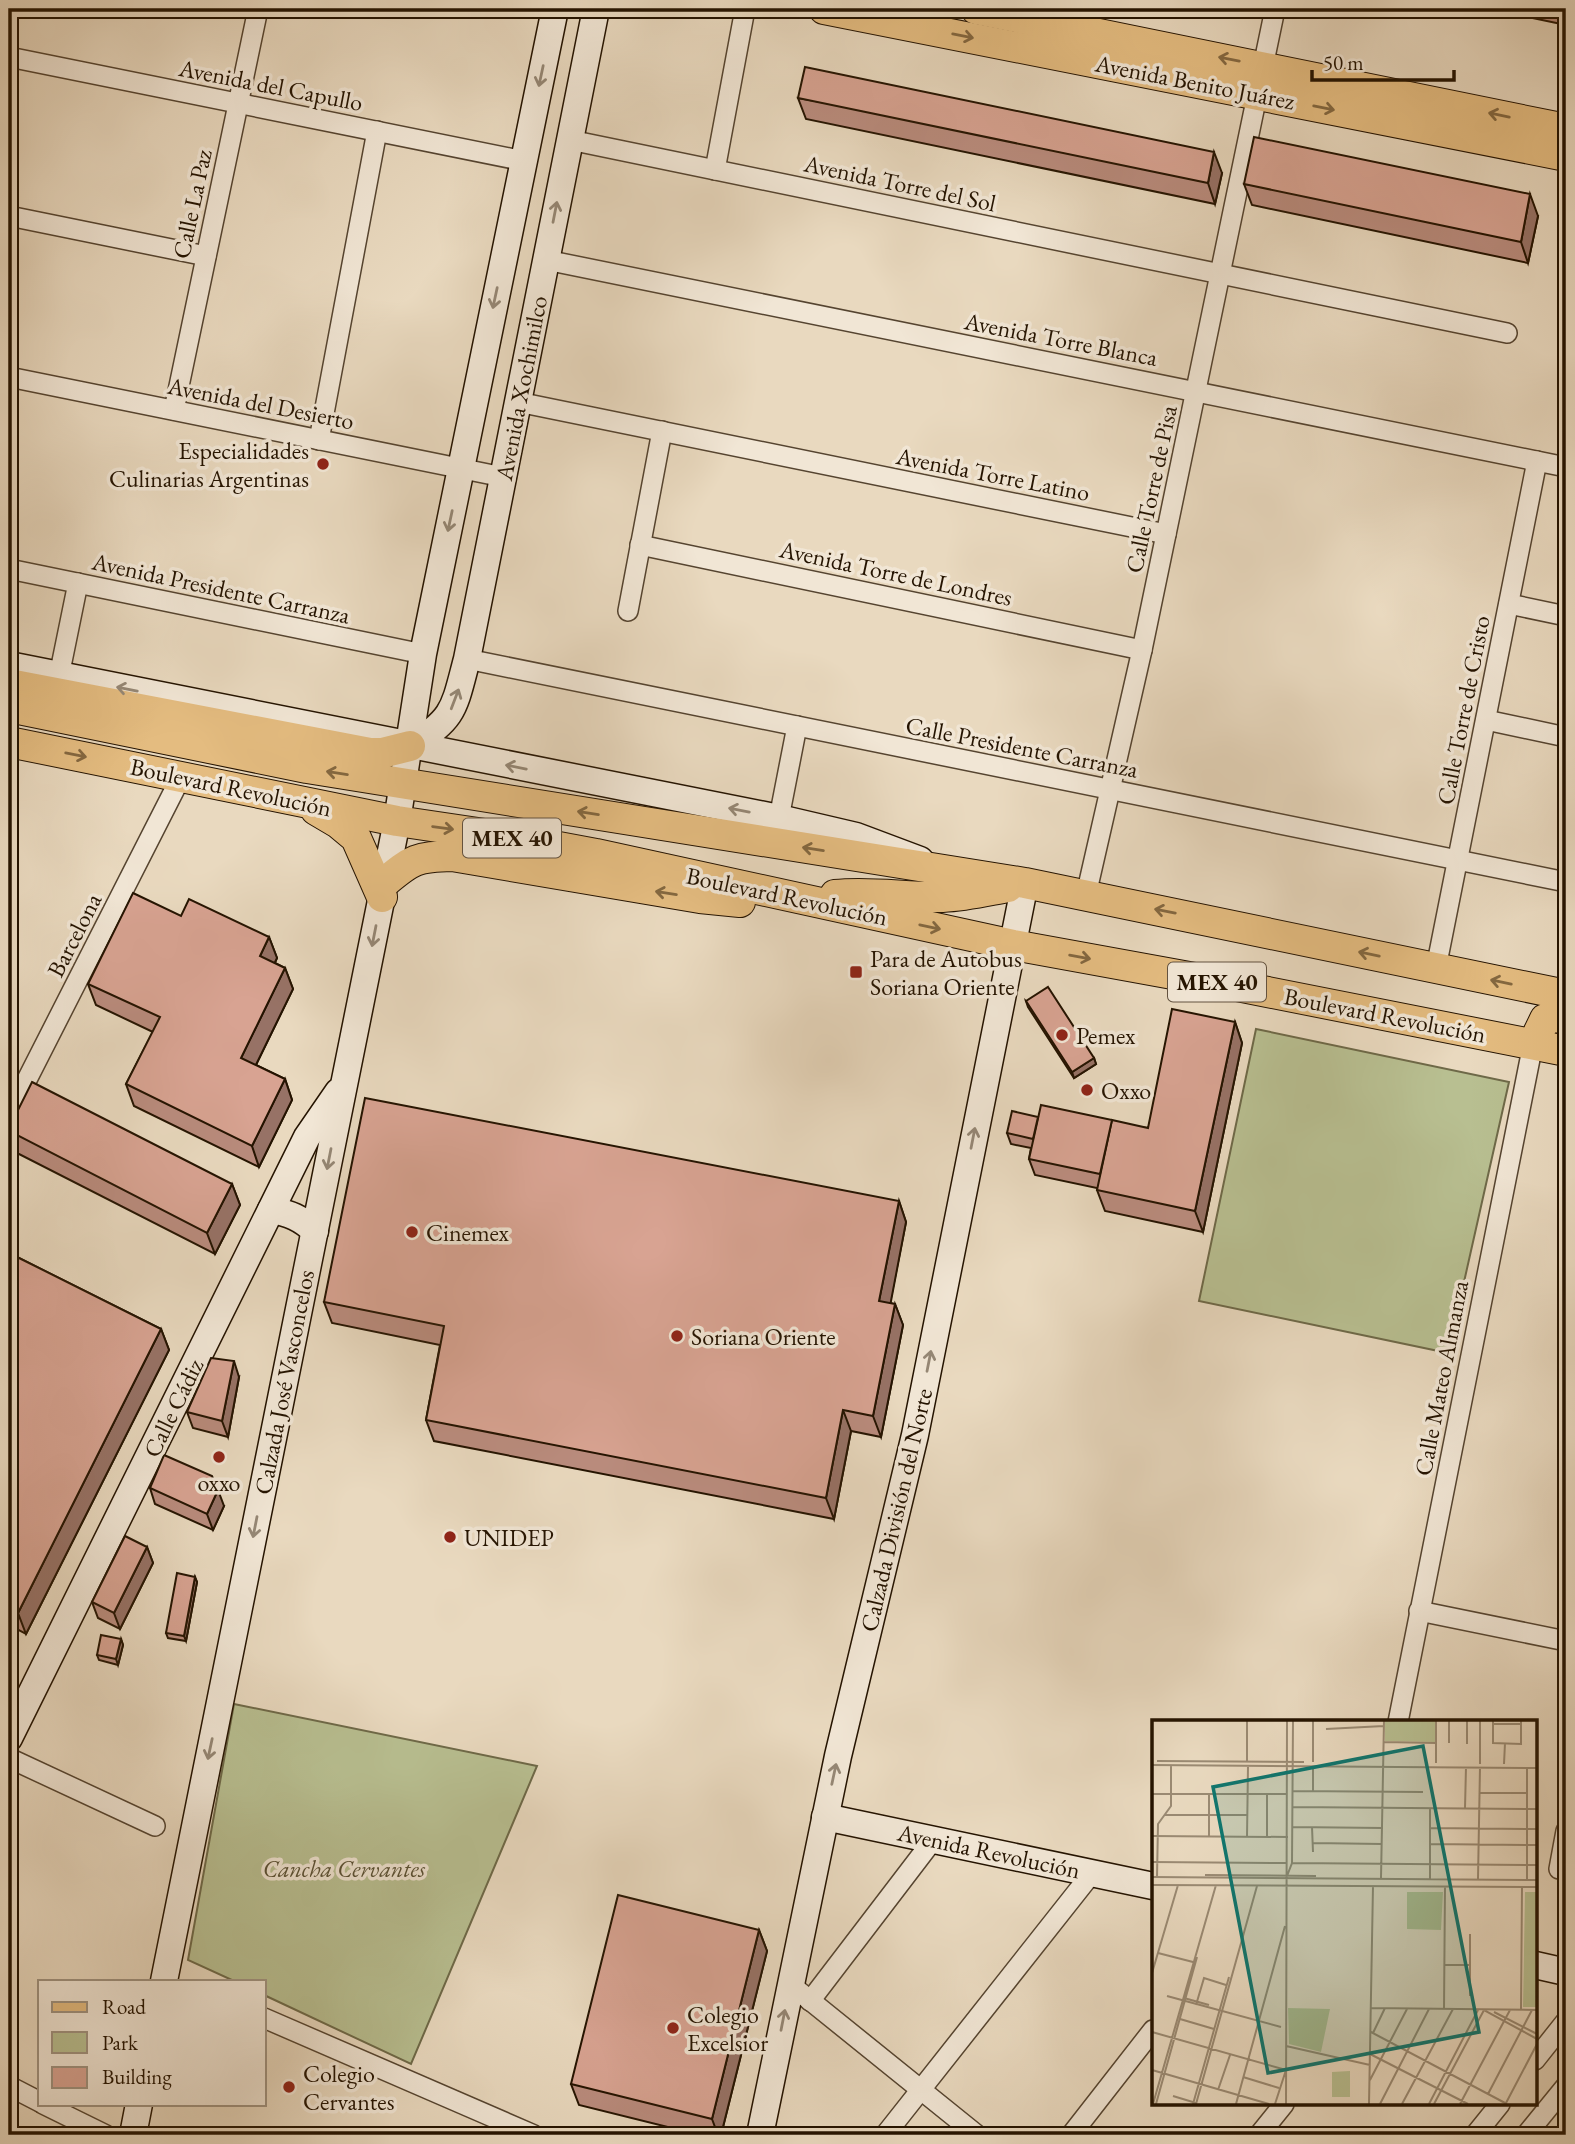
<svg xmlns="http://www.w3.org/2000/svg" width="1575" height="2144" font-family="'EB Garamond',serif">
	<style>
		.green { fill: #b8bf91; stroke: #6e6948; stroke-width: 2 }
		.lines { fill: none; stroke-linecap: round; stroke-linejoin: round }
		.street-casing { stroke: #554430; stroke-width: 22 }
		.secondary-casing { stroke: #241300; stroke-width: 29 }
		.primary-casing { stroke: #241300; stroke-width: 32 }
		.street { stroke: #f1e6d5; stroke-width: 19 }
		.secondary { stroke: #f1e6d5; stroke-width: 26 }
		.primary { stroke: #e4bc80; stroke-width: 30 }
		.wall { fill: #ba8c7e; stroke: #241300; stroke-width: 2 }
		.shaded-wall { fill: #977266; stroke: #241300; stroke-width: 2 }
		.building { fill: #d8a392; stroke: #241300; stroke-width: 2 }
		.oneway { stroke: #846840 }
		.oneway2 { stroke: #958775 }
		.poi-dot { fill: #8f2418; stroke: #f1e6d5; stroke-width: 2.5 }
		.labels { text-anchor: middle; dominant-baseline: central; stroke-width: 7; stroke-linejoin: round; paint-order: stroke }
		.shield { fill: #f1e6d5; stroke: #625240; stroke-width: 2 }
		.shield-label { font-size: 23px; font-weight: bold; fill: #241300 }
		.street-label { font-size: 24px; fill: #241300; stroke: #f1e6d5 }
		.poi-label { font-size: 24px; fill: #241300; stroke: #f1e6d5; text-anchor: start }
		.park-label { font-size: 24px; font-style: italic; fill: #584f33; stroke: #f1e6d5 }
		.inset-road { fill: none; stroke: #9a8a73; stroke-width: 2 }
		.view { fill: #0f766e; fill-opacity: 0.15; stroke: #0f766e; stroke-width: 3.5 }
		.inset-edge { fill: none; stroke: #241300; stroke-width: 3.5 }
	</style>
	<rect width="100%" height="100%" fill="#e9d9bf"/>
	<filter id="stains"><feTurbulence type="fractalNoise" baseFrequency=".00286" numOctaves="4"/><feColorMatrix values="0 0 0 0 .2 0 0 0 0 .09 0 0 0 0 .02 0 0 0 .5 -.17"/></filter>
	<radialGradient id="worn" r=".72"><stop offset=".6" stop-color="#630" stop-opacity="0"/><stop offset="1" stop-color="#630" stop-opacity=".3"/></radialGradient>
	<g class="green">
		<path d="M1256,1029L1509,1082L1448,1353L1199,1301Z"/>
		<path d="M234,1704L537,1766L411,2064L264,1995V1981H234L188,1960Z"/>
	</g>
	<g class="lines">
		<g class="street-casing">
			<g id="street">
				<path d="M9,57L524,161"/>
				<path d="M570,140L1507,333"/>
				<path d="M715,170L745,9"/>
				<path d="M9,216L206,256"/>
				<path d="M546,260L1566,467"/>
				<path d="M9,377L503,477"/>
				<path d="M518,402L1166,534"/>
				<path d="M174,410L258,9"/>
				<path d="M319,440L377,131"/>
				<path d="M640,545L1142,650"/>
				<path d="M9,569L423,654"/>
				<path d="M1509,604L1566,616"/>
				<path d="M628,611L662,431"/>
				<path d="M467,659L1566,882"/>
				<path d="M57,686L78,583"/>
				<path d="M1486,720L1566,737"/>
				<path d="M779,818L797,726"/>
				<path d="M1086,895L1142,650L1275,9"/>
				<path d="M1436,968L1537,461"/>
				<path d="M9,1115L181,777"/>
				<path d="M1419,1611L1566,1641"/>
				<path d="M1398,1722L1533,1044"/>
				<path d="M9,1758L155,1826"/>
				<path d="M1559,1869L1566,1831"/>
				<path d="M791,1985L977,2135"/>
				<path d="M810,2001L933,1840"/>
				<path d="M264,2018L534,2135"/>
				<path d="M1535,2060L1566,2021"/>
				<path d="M9,2086L40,2102"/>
				<path d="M43,2104L106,2135"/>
				<path d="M885,2135L1092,1873"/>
				<path d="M1071,2135L1153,2030"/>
				<path d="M1259,2135L1284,2104"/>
				<path d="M1475,2135L1500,2104"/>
				<path d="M1526,2135L1566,2086"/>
			</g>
		</g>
		<g class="secondary-casing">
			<g id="secondary">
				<path d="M9,665L779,818L856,836L920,860"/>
				<path d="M410,746C455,719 454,708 467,659L596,9"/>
				<path d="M271,1210C289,1213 301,1218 315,1231"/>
				<path d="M9,1738L307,1137L338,1092"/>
				<path d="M825,1817L1153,1886"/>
				<path d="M1535,1965L1566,1972"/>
				<path d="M164,1981L397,821L423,654L555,9"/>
				<path d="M133,2135L139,2104"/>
				<path d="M760,2135L838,1756L915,1435L1025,883"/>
			</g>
		</g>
		<g class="primary-casing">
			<g id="primary">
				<path d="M824,9L1566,156"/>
				<path d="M976,9L1566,129"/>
				<path d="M9,684L370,753H382L410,746"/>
				<path d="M9,707L307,768L1025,883L1566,995"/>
				<path d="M9,742L397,821L505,837L596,854L1013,945L1222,983L1566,1051"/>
				<path d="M316,810L338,823L356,838L382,897"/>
				<path d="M385,882C412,859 417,857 452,856L700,898L740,902"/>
				<path d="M835,895C871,891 907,898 943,897C966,896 986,891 1008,887"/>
				<path d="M1533,1044L1545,1019L1553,1017L1566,1018"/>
			</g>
		</g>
		<use href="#street" class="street"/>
		<use href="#secondary" class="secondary"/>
		<use href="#primary" class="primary"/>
	</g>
	<g class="wall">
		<path d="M1490,9H1566V25Z"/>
		<path d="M798,98L1222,173L1215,204L806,119Z"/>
		<path d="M1244,184L1538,216L1528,263L1252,205Z"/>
		<path d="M181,916L269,937L277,958L275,963L285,968L293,989L256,1065L285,1079L292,1100L259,1167L134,1106L126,1084L153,1032L96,1005L88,984Z"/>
		<path d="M1026,1001L1094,1058L1096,1064L1074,1078L1028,1007Z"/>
		<path d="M1235,1022L1242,1043L1203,1232L1105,1211L1097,1190V1188L1035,1175L1029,1159L1031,1148L1011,1144L1007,1133L1038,1117L1148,1128Z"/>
		<path d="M9,1128L232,1184L240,1205L215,1254L15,1152L9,1134Z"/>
		<path d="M899,1201L906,1222L890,1303L895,1304L903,1325L881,1437L851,1431L834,1519L434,1441L426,1420L440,1345L332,1323L324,1302Z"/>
		<path d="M9,1253L161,1329L169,1350L26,1634L9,1625Z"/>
		<path d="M239,1377L228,1437L193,1428L187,1412Z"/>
		<path d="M150,1488L224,1506L213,1530L155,1504Z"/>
		<path d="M147,1547L153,1563L120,1629L98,1618L92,1602Z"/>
		<path d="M195,1577L197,1582L186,1641L168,1638L166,1633Z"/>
		<path d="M121,1639L123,1645L118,1665L99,1660L97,1655Z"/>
		<path d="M759,1930L767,1951L721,2135H700L579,2105L571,2084Z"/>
	</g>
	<g class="shaded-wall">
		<path d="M1214,152L1222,173L1215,204L1208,183Z"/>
		<path d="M1530,194L1538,216L1528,263L1521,242Z"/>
		<path d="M269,937L277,958L268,977L260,956Z"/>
		<path d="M285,968L293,989L249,1079L241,1058Z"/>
		<path d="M1235,1022L1242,1043L1203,1232L1195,1211Z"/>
		<path d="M1094,1058L1096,1064L1074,1078L1072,1072Z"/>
		<path d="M285,1079L292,1100L259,1167L252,1146Z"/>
		<path d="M232,1184L240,1205L215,1254L207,1233Z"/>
		<path d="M899,1201L906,1222L887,1322L879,1301Z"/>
		<path d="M895,1304L903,1325L881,1437L873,1416Z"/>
		<path d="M161,1329L169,1350L26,1634L18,1613Z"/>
		<path d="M234,1361L239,1377L228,1437L222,1421Z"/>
		<path d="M843,1410L851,1431L834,1519L826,1498Z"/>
		<path d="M218,1490L224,1506L213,1530L207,1514Z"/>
		<path d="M147,1547L153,1563L120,1629L114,1613Z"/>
		<path d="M195,1577L197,1582L186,1641L184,1636Z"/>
		<path d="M121,1639L123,1645L118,1665L116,1659Z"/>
		<path d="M759,1930L767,1951L721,2135H718L712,2119Z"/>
	</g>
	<g class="building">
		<path d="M805,67L1214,152L1208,183L798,98Z"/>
		<path d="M1254,137L1530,194L1521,242L1244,184Z"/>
		<path d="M133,893L181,916L189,899L269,937L260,956L285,968L241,1058L285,1079L252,1146L126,1084L160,1017L88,984Z"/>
		<path d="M1048,987L1094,1058L1072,1072L1026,1001Z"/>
		<path d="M1172,1009L1235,1022L1195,1211L1097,1190L1112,1120L1148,1128Z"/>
		<path d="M32,1082L232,1184L207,1233L9,1131V1128Z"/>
		<path d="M365,1098L899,1201L879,1301L895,1304L873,1416L843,1410L826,1498L426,1420L444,1326L324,1302Z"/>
		<path d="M1041,1105L1112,1120L1100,1174L1029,1159Z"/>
		<path d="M1012,1111L1038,1117L1033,1139L1007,1133Z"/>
		<path d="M9,1253L161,1329L18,1613L9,1608Z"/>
		<path d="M211,1358L234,1361L222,1421L187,1412Z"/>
		<path d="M164,1455L212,1476L218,1490L207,1514L150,1488Z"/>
		<path d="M125,1536L147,1547L114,1613L92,1602Z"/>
		<path d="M177,1573L195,1577L184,1636L166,1633Z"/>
		<path d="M101,1635L121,1639L116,1659L97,1655Z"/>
		<path d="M618,1895L759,1930L712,2119L571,2084Z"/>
	</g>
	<defs><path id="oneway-shaft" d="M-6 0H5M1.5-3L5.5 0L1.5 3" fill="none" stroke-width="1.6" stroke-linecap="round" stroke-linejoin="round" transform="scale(1.75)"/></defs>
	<g class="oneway">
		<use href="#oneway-shaft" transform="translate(963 36) rotate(11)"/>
		<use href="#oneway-shaft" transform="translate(1229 59) rotate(-169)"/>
		<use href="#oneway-shaft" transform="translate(1324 108) rotate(11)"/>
		<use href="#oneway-shaft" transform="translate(1499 115) rotate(-168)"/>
		<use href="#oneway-shaft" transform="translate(76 755) rotate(11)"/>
		<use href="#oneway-shaft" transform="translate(337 773) rotate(-171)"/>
		<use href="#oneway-shaft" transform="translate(588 813) rotate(-171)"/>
		<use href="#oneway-shaft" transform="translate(443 828) rotate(8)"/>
		<use href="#oneway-shaft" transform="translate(813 849) rotate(-171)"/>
		<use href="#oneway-shaft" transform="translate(666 893) rotate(-171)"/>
		<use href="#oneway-shaft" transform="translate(1165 911) rotate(-169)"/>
		<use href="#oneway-shaft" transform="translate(930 927) rotate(12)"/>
		<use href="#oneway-shaft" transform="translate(1369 954) rotate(-168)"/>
		<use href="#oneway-shaft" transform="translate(1080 957) rotate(10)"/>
		<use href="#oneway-shaft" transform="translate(1501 982) rotate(-168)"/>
	</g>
	<g class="oneway2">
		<use href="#oneway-shaft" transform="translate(541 76) rotate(102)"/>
		<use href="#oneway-shaft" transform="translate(555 212) rotate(-79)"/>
		<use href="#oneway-shaft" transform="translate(495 298) rotate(102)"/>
		<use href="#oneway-shaft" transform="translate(450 521) rotate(102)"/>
		<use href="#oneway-shaft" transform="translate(127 689) rotate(-169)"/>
		<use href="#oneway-shaft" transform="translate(455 699) rotate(-69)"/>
		<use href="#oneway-shaft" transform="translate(516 767) rotate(-169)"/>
		<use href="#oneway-shaft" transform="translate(739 810) rotate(-169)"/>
		<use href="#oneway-shaft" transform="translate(374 936) rotate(101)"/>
		<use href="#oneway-shaft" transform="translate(973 1138) rotate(-79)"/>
		<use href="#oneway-shaft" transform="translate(329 1159) rotate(101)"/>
		<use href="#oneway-shaft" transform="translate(929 1361) rotate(-79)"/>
		<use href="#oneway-shaft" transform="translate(255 1527) rotate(101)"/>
		<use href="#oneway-shaft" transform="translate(210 1749) rotate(102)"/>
		<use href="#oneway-shaft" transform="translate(834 1774) rotate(-78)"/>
		<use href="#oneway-shaft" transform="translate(783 2020) rotate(-79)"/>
	</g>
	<g class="poi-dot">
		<circle cx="323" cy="464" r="7"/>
		<rect x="849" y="965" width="14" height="14" rx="3.5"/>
		<circle cx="1062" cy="1035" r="7"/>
		<circle cx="1087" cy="1090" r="7"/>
		<circle cx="412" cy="1232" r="7"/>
		<circle cx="677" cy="1336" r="7"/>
		<circle cx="219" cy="1457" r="7"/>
		<circle cx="450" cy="1537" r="7"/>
		<circle cx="673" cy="2028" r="7"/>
		<circle cx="289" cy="2087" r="7"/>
	</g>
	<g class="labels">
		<g class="shield">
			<rect x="463" y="818.5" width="98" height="39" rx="5"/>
			<rect x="1168" y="962.5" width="98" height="39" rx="5"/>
		</g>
		<g class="shield-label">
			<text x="512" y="838">MEX 40</text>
			<text x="1217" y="982">MEX 40</text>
		</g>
		<g class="street-label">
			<text transform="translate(1195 82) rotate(11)">Avenida Benito Juárez</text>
			<text transform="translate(271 85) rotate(11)">Avenida del Capullo</text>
			<text transform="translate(900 183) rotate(12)">Avenida Torre del Sol</text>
			<text transform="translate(192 204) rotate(-78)">Calle La Paz</text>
			<text transform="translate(1061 339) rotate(11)">Avenida Torre Blanca</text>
			<text transform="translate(521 388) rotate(-79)">Avenida Xochimilco</text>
			<text transform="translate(261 403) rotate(11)">Avenida del Desierto</text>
			<text transform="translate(993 474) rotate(11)">Avenida Torre Latino</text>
			<text transform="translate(1151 489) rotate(-78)">Calle Torre de Pisa</text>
			<text transform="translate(896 573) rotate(12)">Avenida Torre de Londres</text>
			<text transform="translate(221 588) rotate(12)">Avenida Presidente Carranza</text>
			<text transform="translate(1463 710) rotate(-79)">Calle Torre de Cristo</text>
			<text transform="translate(1022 747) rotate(11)">Calle Presidente Carranza</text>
			<text transform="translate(231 787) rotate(12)">Boulevard Revolución</text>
			<text transform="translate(787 896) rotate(12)">Boulevard Revolución</text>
			<text transform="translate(74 935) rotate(-63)">Barcelona</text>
			<text transform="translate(1385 1015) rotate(11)">Boulevard Revolución</text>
			<text transform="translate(1441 1378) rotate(-79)">Calle Mateo Almanza</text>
			<text transform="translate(284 1382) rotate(-79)">Calzada José Vasconcelos</text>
			<text transform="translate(173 1408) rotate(-64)">Calle Cádiz</text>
			<text transform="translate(896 1510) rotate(-77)">Calzada División del Norte</text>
			<text transform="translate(989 1851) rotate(12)">Avenida Revolución</text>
		</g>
		<g class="poi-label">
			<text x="309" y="450" text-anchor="end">Especialidades<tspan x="309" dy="28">Culinarias Argentinas</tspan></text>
			<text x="870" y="958">Para de Autobus<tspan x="870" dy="28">Soriana Oriente</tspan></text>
			<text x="1076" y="1035">Pemex</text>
			<text x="1101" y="1090">Oxxo</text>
			<text x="426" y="1232">Cinemex</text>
			<text x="691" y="1336">Soriana Oriente</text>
			<text x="219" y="1482" text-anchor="middle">oxxo</text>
			<text x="464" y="1537">UNIDEP</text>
			<text x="687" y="2014">Colegio<tspan x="687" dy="28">Excelsior</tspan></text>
			<text x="303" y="2073">Colegio<tspan x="303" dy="28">Cervantes</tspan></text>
		</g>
		<g class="park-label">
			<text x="344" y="1868">Cancha Cervantes</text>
		</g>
	</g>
	<g transform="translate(1152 1720)">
		<rect width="385" height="385" fill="#e9d9bf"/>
		<path d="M233,1H283V22L233,21ZM255,172H291L289,210L255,209ZM373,172H385V287H371ZM136,288L178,289L169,332L137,324ZM198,351V377H180V352Z" fill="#b8bf91"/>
		<path class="inset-road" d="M328,1V44M341,1V23L369,24V1M341,4H369M174,9L232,6M232,22L284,23M297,23V1M315,24V1M5,41L152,42M95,42V1M161,42V1M284,43V1M352,44L353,23M0,45L385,48M161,46V71M141,71L271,72M328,73H374M0,74H135M115,74V117M140,87L385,89M313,88L314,47M12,95H95M140,107L231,108M160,107L161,132M278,108L385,109M0,116L136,117M57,117V74M95,117L96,46M161,123L230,124M278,124L385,125M0,142L134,143M140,143L385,145M53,155L164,156M135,156L140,143L141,1M0,157L385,160M5,157L6,104L19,86V45M229,158L232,1M278,159V88M326,159L328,47M375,160V48M0,165L385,167M6,233L41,242M292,245H318M0,253L26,165M15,276L129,307M318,276V214M32,278L57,285M44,285L52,258L74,265M219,288L385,290M292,289L293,166M369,290L370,167M342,292L385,314M28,299L62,309M0,312L134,350L123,384M219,312L355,384M221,313L233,288M134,326L218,345M218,334L316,384M0,350L117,384M91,357L127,368M218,360L255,289M66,370L78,335M336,374L380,290M21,376L44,383M354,383L385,324M1,384L64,165M4,384L45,237M41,384L77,257M44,384L105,166M84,384L133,206M134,384L135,1M217,384L221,166M228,384L277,289M250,384L301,289M277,384L326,290M282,384L332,290L385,319M308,384L358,290"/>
		<path class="view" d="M271,26L327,312L116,353L61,67Z"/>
		<rect width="385" height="385" class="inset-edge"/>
	</g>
	<rect width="1575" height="2144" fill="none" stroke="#e9d9bf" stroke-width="35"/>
	<rect x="10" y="10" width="1554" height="2123" fill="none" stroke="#241300" stroke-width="3.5"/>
	<rect x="18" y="18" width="1540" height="2109" fill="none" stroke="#241300" stroke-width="2"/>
	<rect x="38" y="1980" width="228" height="126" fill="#f1e6d5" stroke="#9f9280" stroke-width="2"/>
	<rect x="52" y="2002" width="35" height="10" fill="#e4bc80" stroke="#9f9280" stroke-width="2"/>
	<text x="102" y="2014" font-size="21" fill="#241300">Road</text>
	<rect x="52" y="2032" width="35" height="21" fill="#b8bf91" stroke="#9f9280" stroke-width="2"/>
	<text x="102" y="2050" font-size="21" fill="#241300">Park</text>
	<rect x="52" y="2067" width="35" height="21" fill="#d8a392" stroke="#9f9280" stroke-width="2"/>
	<text x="102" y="2084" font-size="21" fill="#241300">Building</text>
	<path d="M1312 70v10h142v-10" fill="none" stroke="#241300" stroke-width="3.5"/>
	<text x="1323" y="70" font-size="21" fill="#241300" stroke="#f1e6d5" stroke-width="5" paint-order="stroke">50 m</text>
	<rect width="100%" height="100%" filter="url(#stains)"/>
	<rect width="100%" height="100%" fill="url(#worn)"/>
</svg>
